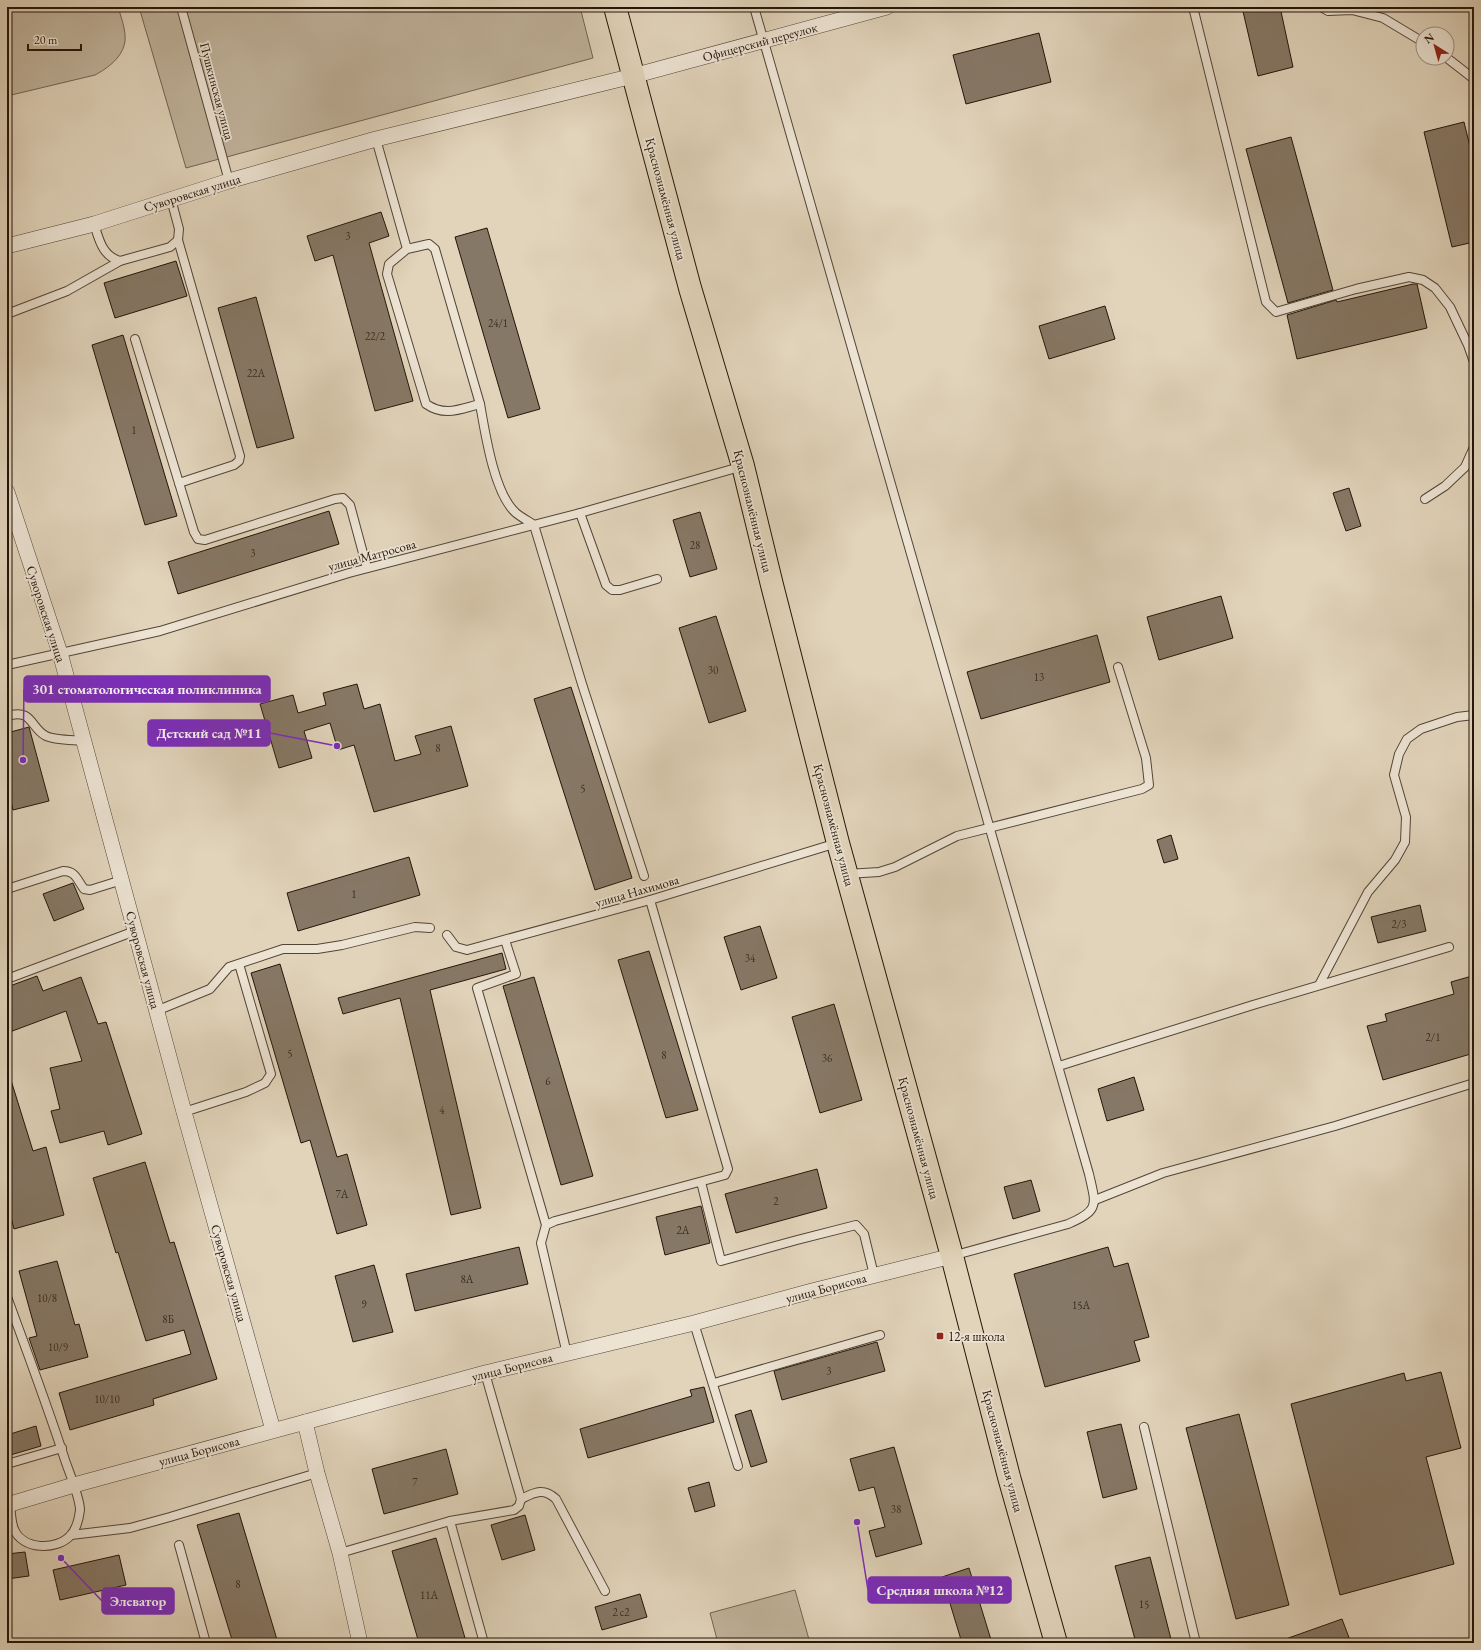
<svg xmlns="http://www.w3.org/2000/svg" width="1481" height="1650" font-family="'EB Garamond',serif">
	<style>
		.green { fill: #c1b49d; stroke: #726453 }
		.building { fill: #867866; stroke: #241509 }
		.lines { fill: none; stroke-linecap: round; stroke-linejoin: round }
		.lane-casing { stroke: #534536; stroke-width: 10 }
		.street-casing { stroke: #534536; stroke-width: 16 }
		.primary-casing { stroke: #241509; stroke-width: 24 }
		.lane { stroke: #ece3d3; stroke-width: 8 }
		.street { stroke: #ece3d3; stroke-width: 15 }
		.primary { stroke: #e1d4bb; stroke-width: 22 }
		.poi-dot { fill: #8f2418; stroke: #ece3d3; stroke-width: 1.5 }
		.labels { text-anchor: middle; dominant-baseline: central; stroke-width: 3.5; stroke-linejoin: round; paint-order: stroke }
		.number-label { font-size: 11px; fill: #3c2e20 }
		.street-label { font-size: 13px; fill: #241509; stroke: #ece3d3 }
		.poi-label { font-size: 13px; fill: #241509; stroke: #ece3d3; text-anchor: start }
		.leader { fill: none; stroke: #7b2cbf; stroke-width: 1.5 }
		.callout-dot { fill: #7b2cbf; stroke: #ece3d3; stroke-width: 1.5 }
		.callout { fill: #7b2cbf; stroke: #7b2cbf; stroke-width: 1.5 }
		.callout-label { font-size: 14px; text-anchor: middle; font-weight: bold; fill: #fff }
	</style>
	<rect width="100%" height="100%" fill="#e1d4bb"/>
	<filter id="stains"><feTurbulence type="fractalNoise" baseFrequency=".005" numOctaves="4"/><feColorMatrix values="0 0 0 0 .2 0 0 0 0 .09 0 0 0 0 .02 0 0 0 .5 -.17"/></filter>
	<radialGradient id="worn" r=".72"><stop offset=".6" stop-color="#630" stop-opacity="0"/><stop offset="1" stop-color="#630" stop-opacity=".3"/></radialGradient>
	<g class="green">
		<path d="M7,7H118C121,17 126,30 125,41C123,57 108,68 95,75L7,96Z"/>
		<path d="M139,7H580L593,58L186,168Z"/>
		<path d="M795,1590L810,1643H718L710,1613Z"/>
	</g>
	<g class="building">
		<path d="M1242,7H1280L1293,67L1258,76Z"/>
		<path d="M1039,33L1051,82L966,104L953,55Z"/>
		<path d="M1464,122L1474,163V242L1452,247L1424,132Z"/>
		<path d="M1291,137L1333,290L1288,303L1246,149Z"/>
		<path d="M381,212L389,236L369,243L413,401L375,411L333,255L315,261L307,236Z"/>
		<path d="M487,228L540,409L508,418L455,237Z"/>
		<path d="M176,261L187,296L115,318L104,283Z"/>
		<path d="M1413,284H1417L1427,328L1297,359L1287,315L1336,300L1337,302Z"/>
		<path d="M256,297L294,438L257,448L218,308Z"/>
		<path d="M1105,306L1115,339L1049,359L1039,326Z"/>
		<path d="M123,335L177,516L145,525L92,345Z"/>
		<path d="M1349,488L1361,526L1346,531L1333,493Z"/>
		<path d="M329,511L339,544L178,594L168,562Z"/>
		<path d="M700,512L717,569L690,577L673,520Z"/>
		<path d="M1221,596L1233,638L1159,660L1147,617Z"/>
		<path d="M716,616L746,711L709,723L679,628Z"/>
		<path d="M1097,635L1110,682L981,719L967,672Z"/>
		<path d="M357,684L364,709L380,704L395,761L421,754L415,736L451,726L468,786L374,812L354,745L338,750L330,723L304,731L312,758L279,768L260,704L293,695L298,713L326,705L323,693Z"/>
		<path d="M571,687L632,878L595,890L534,699Z"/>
		<path d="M29,727L49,801L13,810L7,786V733Z"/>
		<path d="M1171,835L1178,859L1164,863L1157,840Z"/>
		<path d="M409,857L420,895L298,931L287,893Z"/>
		<path d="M73,883L84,909L54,921L43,894Z"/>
		<path d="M1420,905L1426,931L1378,943L1371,917Z"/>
		<path d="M760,926L777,978L741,990L724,937Z"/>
		<path d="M649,951L698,1110L666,1118L618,960Z"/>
		<path d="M502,953L506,969L430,990L481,1208L451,1215L400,998L343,1014L338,998Z"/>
		<path d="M280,964L337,1157L347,1154L367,1225L337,1234L310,1140L301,1143L251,973Z"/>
		<path d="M37,976L43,991L81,977L98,1024L106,1022L142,1134L108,1145L104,1131L60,1143L51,1111L60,1109L50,1068L82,1061L66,1011L7,1033V987Z"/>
		<path d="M1472,976L1474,984V1053L1383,1080L1367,1026L1387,1021L1385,1014L1454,994L1451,982Z"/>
		<path d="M534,977L593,1176L561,1185L503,986Z"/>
		<path d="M834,1004L862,1100L820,1113L792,1017Z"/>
		<path d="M7,1077H10L33,1151L46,1147L64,1215L14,1229L7,1203Z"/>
		<path d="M1134,1077L1144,1110L1107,1121L1098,1089Z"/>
		<path d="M145,1162L170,1243L174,1242L217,1379L153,1399L154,1405L70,1430L59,1393L191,1354L184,1330L146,1341L118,1252L116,1253L93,1178Z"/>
		<path d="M817,1169L827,1208L736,1233L725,1194Z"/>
		<path d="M1031,1180L1040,1211L1013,1219L1004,1187Z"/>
		<path d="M701,1206L710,1243L665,1255L656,1217Z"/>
		<path d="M519,1247L528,1284L415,1311L406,1274Z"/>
		<path d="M1108,1247L1114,1267L1128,1263L1149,1337L1134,1341L1140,1361L1045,1387L1014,1274Z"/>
		<path d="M57,1261L75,1325L79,1324L88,1357L40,1370L29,1338L37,1336L19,1271Z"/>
		<path d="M374,1265L393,1332L353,1342L335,1276Z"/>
		<path d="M877,1342L885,1371L782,1400L774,1371Z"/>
		<path d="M1441,1372L1461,1448L1426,1457L1454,1564L1340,1595L1291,1404L1404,1373L1406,1381Z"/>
		<path d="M704,1387L714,1422L588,1458L580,1429L692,1396L690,1390Z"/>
		<path d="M751,1410L767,1462L751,1467L735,1415Z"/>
		<path d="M1239,1414L1289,1605L1236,1619L1186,1428Z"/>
		<path d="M1121,1424L1137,1489L1103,1498L1087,1432Z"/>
		<path d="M36,1426L41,1446L7,1456V1435Z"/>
		<path d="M894,1447L922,1544L876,1557L869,1531L885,1527L874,1487L859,1491L850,1459Z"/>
		<path d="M446,1449L458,1494L384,1514L372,1469Z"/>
		<path d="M709,1482L715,1506L695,1512L688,1488Z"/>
		<path d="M239,1513L278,1643H233L197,1525Z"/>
		<path d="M525,1515L535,1550L502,1560L491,1525Z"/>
		<path d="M436,1538L465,1638L448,1643H419L392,1551Z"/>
		<path d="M25,1552L29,1576L7,1579V1554Z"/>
		<path d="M119,1555L126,1585L60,1600L53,1570Z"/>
		<path d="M1150,1557L1172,1643H1136L1115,1566Z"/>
		<path d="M969,1568L992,1643H962L942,1577Z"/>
		<path d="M640,1594L647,1617L602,1630L595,1607Z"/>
		<path d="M1342,1619L1351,1643H1281L1280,1641Z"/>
	</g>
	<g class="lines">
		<g class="lane-casing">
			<g id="lane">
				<path d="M181,7L229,181"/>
				<path d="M754,7L1089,1174C1096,1205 1100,1210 1068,1224L952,1256"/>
				<path d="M1193,7L1266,302L1276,312L1356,289L1409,277L1423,280L1435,288L1450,307L1468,345L1474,362"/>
				<path d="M1321,7L1328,11L1352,10L1383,18L1423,42"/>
				<path d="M1447,58L1474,79"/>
				<path d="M376,139L407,249L389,264L387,274L426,404C445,417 460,409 480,404L435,249L429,244L407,249"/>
				<path d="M94,224C99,239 102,256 120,261L170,247L178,240L179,229L171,199"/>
				<path d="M178,240L240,456L239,461L234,465L179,483"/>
				<path d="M7,314L67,291L120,261"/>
				<path d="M135,339L194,532L198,539L205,540L335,499L343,498L350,505L367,568"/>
				<path d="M480,404C485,432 494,494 516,513C521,517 528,521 534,525L582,684L644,876"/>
				<path d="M1425,499L1445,486L1465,467L1474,447"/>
				<path d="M580,513L606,585L612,590H620L657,579"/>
				<path d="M7,665L160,631L349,573L580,513L743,466"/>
				<path d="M7,716C33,708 30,728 46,736C54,740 73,740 83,741"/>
				<path d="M847,874L879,872L895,867L957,836L1142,789L1149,785L1146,758L1118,667"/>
				<path d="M7,889L63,871C76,871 77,880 84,889L90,890L122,880"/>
				<path d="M447,935L456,947L467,950L650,900L837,843"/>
				<path d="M505,940L516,974L477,988L546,1225"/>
				<path d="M7,979L135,931"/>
				<path d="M1319,985L1368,892L1395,860L1405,842L1406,817L1394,775L1399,754L1407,739L1421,729L1457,717L1474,715"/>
				<path d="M156,1011L210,989L229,967L283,949H317L342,945L415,927L430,928"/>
				<path d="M1059,1066L1253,1005L1449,947"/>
				<path d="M184,1112L246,1092L265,1083L271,1074L239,964"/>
				<path d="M701,1182L721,1261L797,1240L856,1225L864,1234L874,1275"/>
				<path d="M1095,1200L1163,1173L1335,1126L1474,1083"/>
				<path d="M7,1297C27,1351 47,1405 65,1460C69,1472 80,1498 80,1510C79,1518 76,1529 71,1535C57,1551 22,1550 14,1529C11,1522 11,1512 10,1505"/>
				<path d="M694,1323L738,1466"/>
				<path d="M567,1354L541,1243L546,1225L555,1221L725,1175L728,1169L650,900"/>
				<path d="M714,1383L880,1335"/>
				<path d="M1144,1427L1196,1643"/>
				<path d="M7,1464L62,1448"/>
				<path d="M521,1499C534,1493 543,1487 556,1499L605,1591"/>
				<path d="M450,1521L484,1643"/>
				<path d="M71,1535L130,1528L170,1517L317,1473"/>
				<path d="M179,1545L206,1643"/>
				<path d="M340,1553L450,1521L514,1510L519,1506L521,1499L485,1373"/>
			</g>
		</g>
		<g class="street-casing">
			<g id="street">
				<path d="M7,246L94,224L229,181L376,139L633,76L887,7"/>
				<path d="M7,492L60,653L184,1112L273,1430"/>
				<path d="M305,1422L317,1473L340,1553L360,1643"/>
				<path d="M7,1505L74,1485L485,1373L694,1323L812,1291L952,1256"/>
			</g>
		</g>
		<g class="primary-casing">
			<path id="primary" d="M615,7L690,288L743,466L772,585L838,843L952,1256L1009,1477L1056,1643"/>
		</g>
		<use href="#lane" class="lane"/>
		<use href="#street" class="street"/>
		<use href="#primary" class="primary"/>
	</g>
	<rect class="poi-dot" x="936" y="1332" width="8" height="8" rx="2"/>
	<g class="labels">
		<g class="number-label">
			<text x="348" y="236">3</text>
			<text x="498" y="323">24/1</text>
			<text x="375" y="336">22/2</text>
			<text x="256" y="373">22А</text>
			<text x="134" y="430">1</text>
			<text x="695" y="545">28</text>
			<text x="253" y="553">3</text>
			<text x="713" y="670">30</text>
			<text x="1039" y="677">13</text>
			<text x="438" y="748">8</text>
			<text x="583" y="788">5</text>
			<text x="354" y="894">1</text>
			<text x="1399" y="924">2/3</text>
			<text x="750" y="958">34</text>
			<text x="1433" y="1037">2/1</text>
			<text x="290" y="1053">5</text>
			<text x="664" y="1055">8</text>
			<text x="827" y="1058">36</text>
			<text x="548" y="1081">6</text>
			<text x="442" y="1110">4</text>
			<text x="342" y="1194">7А</text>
			<text x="776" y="1201">2</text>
			<text x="683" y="1230">2А</text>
			<text x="467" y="1279">8А</text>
			<text x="47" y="1298">10/8</text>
			<text x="364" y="1304">9</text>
			<text x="1081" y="1305">15А</text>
			<text x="168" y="1319">8Б</text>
			<text x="58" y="1347">10/9</text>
			<text x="829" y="1371">3</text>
			<text x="107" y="1399">10/10</text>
			<text x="415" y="1482">7</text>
			<text x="896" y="1509">38</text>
			<text x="238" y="1584">8</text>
			<text x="429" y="1595">11А</text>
			<text x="1144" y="1604">15</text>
			<text x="621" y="1612">2 с2</text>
		</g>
		<g class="street-label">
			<text transform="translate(760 42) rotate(-15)">Офицерский переулок</text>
			<text transform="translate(217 91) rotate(75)">Пушкинская улица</text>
			<text transform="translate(192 193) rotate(-17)">Суворовская улица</text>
			<text transform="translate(666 199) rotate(75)">Краснознамённая улица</text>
			<text transform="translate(753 511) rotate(76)">Краснознамённая улица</text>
			<text transform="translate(372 555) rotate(-15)">улица Матросова</text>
			<text transform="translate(46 614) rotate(72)">Суворовская улица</text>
			<text transform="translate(834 825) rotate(75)">Краснознамённая улица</text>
			<text transform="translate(637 891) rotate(-16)">улица Нахимова</text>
			<text transform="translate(143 960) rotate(75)">Суворовская улица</text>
			<text transform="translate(919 1138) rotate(75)">Краснознамённая улица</text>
			<text transform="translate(229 1273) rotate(74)">Суворовская улица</text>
			<text transform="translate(826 1288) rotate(-15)">улица Борисова</text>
			<text transform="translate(512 1367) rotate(-14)">улица Борисова</text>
			<text transform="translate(199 1451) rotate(-15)">улица Борисова</text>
			<text transform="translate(1003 1451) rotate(75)">Краснознамённая улица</text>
		</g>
		<g class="poi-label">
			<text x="948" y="1336">12-я школа</text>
		</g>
	</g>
	<path class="leader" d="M23 760L24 689M337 746L270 733M857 1522L868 1590M61 1558L102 1601"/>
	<g class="callout-dot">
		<circle cx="23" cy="760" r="4"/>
		<circle cx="337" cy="746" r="4"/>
		<circle cx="857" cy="1522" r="4"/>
		<circle cx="61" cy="1558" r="4"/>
	</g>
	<g class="callout">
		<rect x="24" y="676" width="246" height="26" rx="4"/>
		<rect x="148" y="720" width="122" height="26" rx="4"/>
		<rect x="868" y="1577" width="143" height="26" rx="4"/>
		<rect x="102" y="1588" width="72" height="26" rx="4"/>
	</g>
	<g class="callout-label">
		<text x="147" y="694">301 стоматологическая поликлиника</text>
		<text x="209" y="738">Детский сад №11</text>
		<text x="940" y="1595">Средняя школа №12</text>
		<text x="138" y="1606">Элеватор</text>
	</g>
	<rect width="1481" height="1650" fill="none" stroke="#e1d4bb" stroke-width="24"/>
	<rect x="8" y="8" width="1465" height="1634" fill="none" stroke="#241509" stroke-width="2"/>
	<rect x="12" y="12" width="1457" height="1626" fill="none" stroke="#241509"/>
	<g transform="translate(1435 46) rotate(323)"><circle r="19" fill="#ece3d3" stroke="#9c9182"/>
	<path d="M0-3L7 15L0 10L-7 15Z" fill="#8f2418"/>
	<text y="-6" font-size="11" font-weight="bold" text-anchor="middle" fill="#241509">N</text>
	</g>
	<path d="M28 44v6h53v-6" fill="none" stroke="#241509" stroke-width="2"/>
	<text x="34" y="44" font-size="12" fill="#241509" stroke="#ece3d3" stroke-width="3" paint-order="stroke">20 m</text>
	<rect width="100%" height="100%" filter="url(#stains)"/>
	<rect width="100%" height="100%" fill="url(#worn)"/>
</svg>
